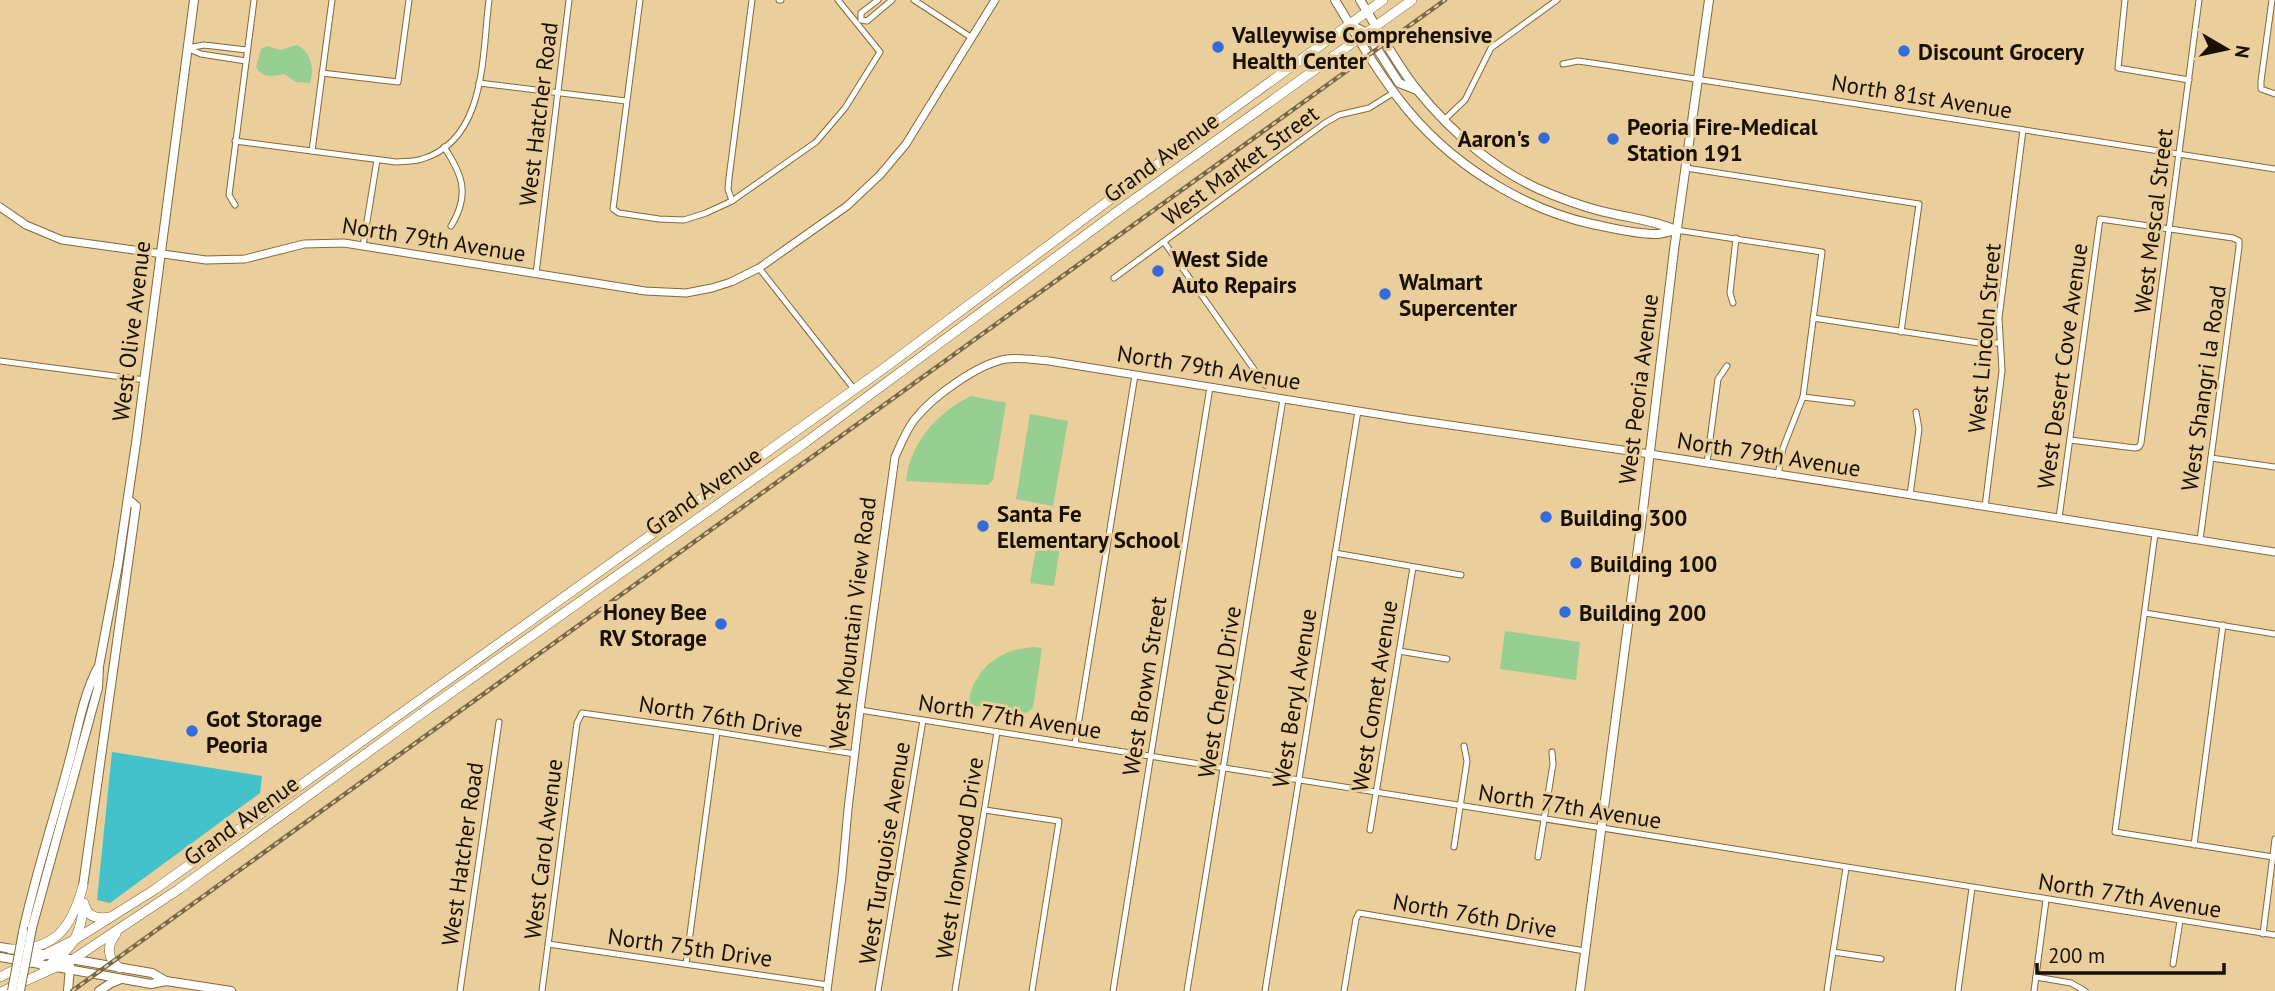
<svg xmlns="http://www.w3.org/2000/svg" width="2275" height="991" font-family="'PT Sans',sans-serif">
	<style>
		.green { fill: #96cf90 }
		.water { fill: #43c2cc }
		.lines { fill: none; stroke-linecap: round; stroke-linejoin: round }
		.minor-casing { stroke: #826939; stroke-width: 7 }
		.tertiary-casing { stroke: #826939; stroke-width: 9 }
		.secondary-casing { stroke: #826939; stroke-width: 10 }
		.trunk-casing { stroke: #826939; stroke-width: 10 }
		.minor { stroke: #fff; stroke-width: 5 }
		.tertiary { stroke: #fff; stroke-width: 7 }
		.secondary { stroke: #fff; stroke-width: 8 }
		.trunk { stroke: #fff; stroke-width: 9 }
		.rail-casing { stroke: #786646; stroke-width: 4.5 }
		.rail { stroke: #eace9b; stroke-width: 2; stroke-dasharray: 5; stroke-linecap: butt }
		.secondary-bridge-casing { stroke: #826939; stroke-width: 10; stroke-linecap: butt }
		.secondary-bridge { stroke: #fff; stroke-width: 8 }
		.poi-dot { fill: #336bda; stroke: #eace9b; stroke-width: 2.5 }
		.labels { text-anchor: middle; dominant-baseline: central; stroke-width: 6; stroke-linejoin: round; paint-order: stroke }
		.poi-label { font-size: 23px; font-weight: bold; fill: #190f00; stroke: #eace9b; text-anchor: start }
		.street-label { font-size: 23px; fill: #190f00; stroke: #eace9b }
	</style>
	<rect width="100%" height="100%" fill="#eace9b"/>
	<g class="green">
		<path d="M297,45C311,52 315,69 310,83L296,82L284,74C272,76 263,79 256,67L261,49L268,46L280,50Z"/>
		<path d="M971,396L1006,403L993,480L988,485L906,481C910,442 937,413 971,396Z"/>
		<path d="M1030,414L1068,421L1053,506L1016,499Z"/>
		<path d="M1037,542L1060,546L1054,586L1030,583Z"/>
		<path d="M1505,631L1580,642L1576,680L1500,669Z"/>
		<path d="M1034,647L1042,648L1033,708L1026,713L968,705C973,669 999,649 1034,647Z"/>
	</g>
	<path class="water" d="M112,752L262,776L260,793L110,903L97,900Z"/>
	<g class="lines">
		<g class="minor-casing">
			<g id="minor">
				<path d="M640,0L613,209L619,213L659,219L684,220L706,213L732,201L816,142L845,108L880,52L838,0"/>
				<path d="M779,0H781"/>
				<path d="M878,0L861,13V20L867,21L892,0"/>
				<path d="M914,0L972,38"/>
				<path d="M2125,0L2118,68L2189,80"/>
				<path d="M2272,0L2261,81V89L2275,94"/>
				<path d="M187,48L204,45L247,50"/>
				<path d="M187,48L201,54L246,61"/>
				<path d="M1563,64L1578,61L1612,66L2275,169"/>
				<path d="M322,73L398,82L409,0"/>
				<path d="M479,83L626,101"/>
				<path d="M1444,120L1465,100L1491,48L1557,0"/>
				<path d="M235,141L396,162C404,161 414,162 422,159C487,140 482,53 489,0"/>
				<path d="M444,147C463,175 470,195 451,226"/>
				<path d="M312,151L332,0"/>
				<path d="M1686,168L1919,204L1901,332"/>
				<path d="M732,201L728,189L729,178L752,0"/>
				<path d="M235,205L229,195L254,0"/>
				<path d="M1676,230L1822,252L1803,397L1783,448L1778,475"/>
				<path d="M1164,242L1265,385"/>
				<path d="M363,246L377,160"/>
				<path d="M759,268L854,389"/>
				<path d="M536,274L569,0"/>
				<path d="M1114,278L1325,123L1339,115L1369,108L1393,93"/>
				<path d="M1733,303L1730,293L1736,238"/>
				<path d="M1813,318L1979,343H2000"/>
				<path d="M0,361L145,380"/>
				<path d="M1803,397L1852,403"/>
				<path d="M2070,440L2135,448L2139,447L2141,443L2199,0"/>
				<path d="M2211,458L2275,467"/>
				<path d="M1707,463L1718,379L1727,366"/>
				<path d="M1910,495L1919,429L1916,412"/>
				<path d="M1985,507L2002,371L1999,318L2023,130"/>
				<path d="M2059,518L2100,219L2233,238L2239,241V247L2200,540"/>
				<path d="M2155,534L2115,832L2273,857"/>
				<path d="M1335,553L1461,575"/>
				<path d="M2145,613L2275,634"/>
				<path d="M1399,651L1447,659"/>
				<path d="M860,710L2275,935"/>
				<path d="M1075,744L1135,375"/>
				<path d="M985,810L1059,821L1032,991"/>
				<path d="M1370,830L1413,567"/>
				<path d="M2194,845L2223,625"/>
				<path d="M1454,847L1467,761L1464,746"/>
				<path d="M1538,857L1553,764L1552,752"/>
				<path d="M2263,934L2275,839"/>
				<path d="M548,944L828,985"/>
				<path d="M1833,952L1881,959"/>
				<path d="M686,964L717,732"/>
				<path d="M2173,964L2180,921"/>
				<path d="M2036,977L2071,983L2085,991"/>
				<path d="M460,991L499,722"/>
				<path d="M542,991L577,723L582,713L717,732L855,754"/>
				<path d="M878,991L923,720"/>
				<path d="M955,991L997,732"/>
				<path d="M1113,991L1210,387"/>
				<path d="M1187,991L1283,399"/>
				<path d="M1265,991L1358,411"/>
				<path d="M1344,991L1356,919L1359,913L1585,951"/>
				<path d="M1827,991L1846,868"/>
				<path d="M1958,991L1972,888"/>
				<path d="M2034,991L2046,900"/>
			</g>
		</g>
		<g class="tertiary-casing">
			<g id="tertiary">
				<path d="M0,207L26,225L62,240L206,260L245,259L304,244L344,243L645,291L686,293L712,288L731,282L759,268L847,206L880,175L906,144L995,0"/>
				<path d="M827,991L842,876L848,809L860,710L895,457C901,444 906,430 915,419C933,396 978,364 1006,359C1020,357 1035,360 1049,361L1408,419L1650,454L2275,552"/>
			</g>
		</g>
		<g class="secondary-casing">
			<g id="secondary">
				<path d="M1335,0C1384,82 1417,140 1503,189C1531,205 1560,217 1592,224C1612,228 1635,234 1655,234C1662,234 1670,231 1676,230"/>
				<path d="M1360,0C1379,30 1395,63 1418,91C1453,134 1500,175 1553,195C1573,203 1593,210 1614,214C1637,219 1655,221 1676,230"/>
				<path d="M1349,24L1367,33L1399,83L1417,90"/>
				<path d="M83,886L136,506L128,499"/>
				<path d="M32,928L98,688L99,666L118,565L136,443L194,0"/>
				<path d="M23,932C35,876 53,822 68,766C77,734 82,699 97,669"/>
				<path d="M0,947L152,973L166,981"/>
				<path d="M0,957L151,984L166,981L231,991"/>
				<path d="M68,991L70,966"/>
				<path d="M99,991L111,983L121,979"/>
				<path d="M1580,991L1643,510L1674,250L1709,0"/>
			</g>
		</g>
		<g class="trunk-casing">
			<g id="trunk">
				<path d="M85,906C88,918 99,919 110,917"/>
				<path d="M116,934C106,946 107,959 120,968"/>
				<path d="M10,949C56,951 72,926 83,886"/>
				<path d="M44,969C72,949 81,937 84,903"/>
				<path d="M0,977L76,939L154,890L887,366L1183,145L1383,0"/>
				<path d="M3,991L72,960L179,889L418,716L802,445L1118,211L1412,0"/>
			</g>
		</g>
		<use href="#minor" class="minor"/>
		<use href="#tertiary" class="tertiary"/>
		<use href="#secondary" class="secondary"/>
		<use href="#trunk" class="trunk"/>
		<g class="rail-casing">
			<path id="rail" d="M72,991L1445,0"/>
		</g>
		<use href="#rail" class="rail"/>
		<g class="secondary-bridge-casing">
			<g id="secondary-bridge">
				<path d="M12,991L23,932"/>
				<path d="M20,991L32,928"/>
			</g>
		</g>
		<use href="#secondary-bridge" class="secondary-bridge"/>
	</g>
	<g class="poi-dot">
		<circle cx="1218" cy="47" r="7"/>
		<circle cx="1904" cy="51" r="7"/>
		<circle cx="1544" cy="138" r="7"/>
		<circle cx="1613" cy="139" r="7"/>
		<circle cx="1158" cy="271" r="7"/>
		<circle cx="1385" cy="294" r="7"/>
		<circle cx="1546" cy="517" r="7"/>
		<circle cx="983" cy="526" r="7"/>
		<circle cx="1576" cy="563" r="7"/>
		<circle cx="1565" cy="612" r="7"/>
		<circle cx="721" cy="624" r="7"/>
		<circle cx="192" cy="731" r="7"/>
	</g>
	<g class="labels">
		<g class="poi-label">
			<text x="1232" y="34">Valleywise Comprehensive<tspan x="1232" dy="26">Health Center</tspan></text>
			<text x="1918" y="51">Discount Grocery</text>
			<text x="1627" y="126">Peoria Fire-Medical<tspan x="1627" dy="26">Station 191</tspan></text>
			<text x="1530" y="138" text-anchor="end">Aaron's</text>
			<text x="1172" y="258">West Side<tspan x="1172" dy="26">Auto Repairs</tspan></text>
			<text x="1399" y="281">Walmart<tspan x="1399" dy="26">Supercenter</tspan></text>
			<text x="997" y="513">Santa Fe<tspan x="997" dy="26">Elementary School</tspan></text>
			<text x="1560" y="517">Building 300</text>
			<text x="1590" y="563">Building 100</text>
			<text x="707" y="611" text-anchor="end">Honey Bee<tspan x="707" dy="26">RV Storage</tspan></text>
			<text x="1579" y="612">Building 200</text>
			<text x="206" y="718">Got Storage<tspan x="206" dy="26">Peoria</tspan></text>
		</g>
		<g class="street-label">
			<text transform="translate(1922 96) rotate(9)">North 81st Avenue</text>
			<text transform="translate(538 114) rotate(-83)">West Hatcher Road</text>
			<text transform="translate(1161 157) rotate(-36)">Grand Avenue</text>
			<text transform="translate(1240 165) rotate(-36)">West Market Street</text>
			<text transform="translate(2153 221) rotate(-83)">West Mescal Street</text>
			<text transform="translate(434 239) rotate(9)">North 79th Avenue</text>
			<text transform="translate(131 331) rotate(-83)">West Olive Avenue</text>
			<text transform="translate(1984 338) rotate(-85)">West Lincoln Street</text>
			<text transform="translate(2062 366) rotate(-82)">West Desert Cove Avenue</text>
			<text transform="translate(1209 367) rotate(9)">North 79th Avenue</text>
			<text transform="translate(2203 388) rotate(-82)">West Shangri la Road</text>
			<text transform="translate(1638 389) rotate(-83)">West Peoria Avenue</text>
			<text transform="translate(1769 454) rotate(9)">North 79th Avenue</text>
			<text transform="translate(703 491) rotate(-35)">Grand Avenue</text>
			<text transform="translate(852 623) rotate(-83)">West Mountain View Road</text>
			<text transform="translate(1144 686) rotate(-81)">West Brown Street</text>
			<text transform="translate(1219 692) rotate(-81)">West Cheryl Drive</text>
			<text transform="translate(1374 696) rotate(-81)">West Comet Avenue</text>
			<text transform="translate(1294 698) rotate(-81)">West Beryl Avenue</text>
			<text transform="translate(721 716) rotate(9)">North 76th Drive</text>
			<text transform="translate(1010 716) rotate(9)">North 77th Avenue</text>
			<text transform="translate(1570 806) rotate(9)">North 77th Avenue</text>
			<text transform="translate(241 820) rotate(-36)">Grand Avenue</text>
			<text transform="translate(543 849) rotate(-83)">West Carol Avenue</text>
			<text transform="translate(884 853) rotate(-81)">West Turquoise Avenue</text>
			<text transform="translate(462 854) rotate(-82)">West Hatcher Road</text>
			<text transform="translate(959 858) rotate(-81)">West Ironwood Drive</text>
			<text transform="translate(2130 895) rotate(9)">North 77th Avenue</text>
			<text transform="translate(1475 915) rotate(10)">North 76th Drive</text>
			<text transform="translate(690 947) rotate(8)">North 75th Drive</text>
		</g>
	</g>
	<g transform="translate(2226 49) rotate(99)" stroke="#eace9b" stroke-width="5" paint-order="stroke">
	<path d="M0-5L12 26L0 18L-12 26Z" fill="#190f00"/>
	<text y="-10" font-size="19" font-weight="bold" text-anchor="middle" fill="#190f00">N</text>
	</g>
	<path d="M2037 963v10h187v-10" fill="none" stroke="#190f00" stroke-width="3.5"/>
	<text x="2048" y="963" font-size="21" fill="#190f00" stroke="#eace9b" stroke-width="5" paint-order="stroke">200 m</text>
</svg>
